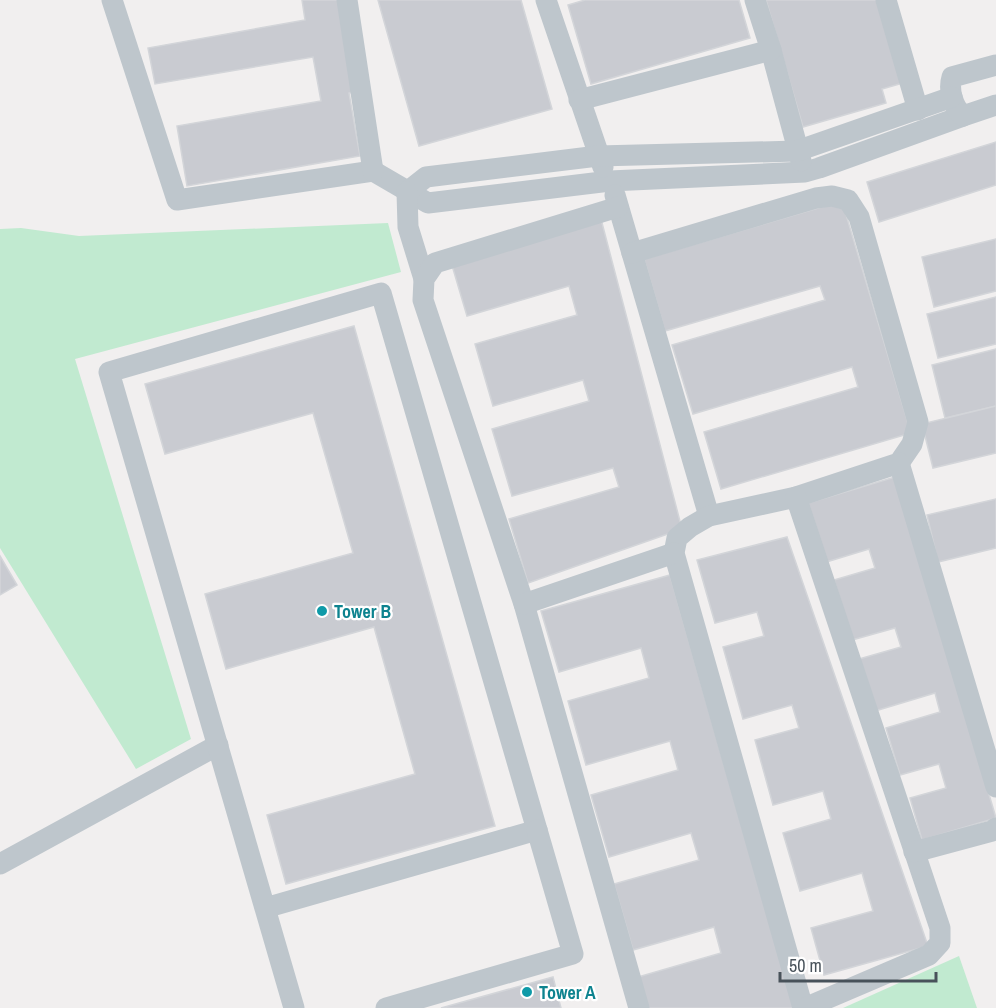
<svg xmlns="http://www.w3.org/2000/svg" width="996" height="1008" font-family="'Archivo Narrow',sans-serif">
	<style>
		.green { fill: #c1ead0 }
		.building { fill: #c9cbd1; stroke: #d3d5d9; stroke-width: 1.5 }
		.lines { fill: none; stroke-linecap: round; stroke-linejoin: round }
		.minor { stroke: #bec6cc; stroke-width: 21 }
		.culture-dot { fill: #0f9aa8; stroke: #fff; stroke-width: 2 }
		.labels { text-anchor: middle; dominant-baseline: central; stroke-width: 4.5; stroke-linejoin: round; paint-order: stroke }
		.culture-label { font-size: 18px; font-weight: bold; fill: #0d838f; stroke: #fff; text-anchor: start }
	</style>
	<rect width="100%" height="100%" fill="#f1efef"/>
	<g class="green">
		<path d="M388,223L401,272L75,359L191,739L136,769L0,548V229L21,228L79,236Z"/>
		<path d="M959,956L977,1008H843Z"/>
	</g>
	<g class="building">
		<path d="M302,0H342L359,91L349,93L360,156L187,186L177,126L321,101L313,57L155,84L148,48L305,20Z"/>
		<path d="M378,0H521L552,109L419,146Z"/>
		<path d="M585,0H739L750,38L591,84L568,5Z"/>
		<path d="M766,0H878L903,83L882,89L886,103L803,127Z"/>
		<path d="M996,142V185L879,222L867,182Z"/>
		<path d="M842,201L911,433L721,489L704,432L858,387L852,367L693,414L672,345L825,300L820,286L665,331L644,259Z"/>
		<path d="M601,219L682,529L528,583L509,519L619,487L613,468L512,496L492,429L589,401L583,380L493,406L475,344L577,315L569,286L467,316L451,262Z"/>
		<path d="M996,239V291L934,307L922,257Z"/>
		<path d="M996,297V344L938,358L927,314Z"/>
		<path d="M354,326L495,826L286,884L267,815L415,774L374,627L226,669L205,594L353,553L313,413L165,454L145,384Z"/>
		<path d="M996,349V406L945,418L932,365Z"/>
		<path d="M996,406V453L933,468L922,424Z"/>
		<path d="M895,477L996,818L922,840L910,798L946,788L939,764L900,775L886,728L940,712L935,693L875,711L859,659L901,647L895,628L852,640L834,580L875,568L869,549L823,563L805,504Z"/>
		<path d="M996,499V548L938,562L927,515Z"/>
		<path d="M787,537L928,946L824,975L811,928L873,911L862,873L800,891L783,833L831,819L823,791L773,805L755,740L799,728L792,705L743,719L723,647L764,636L757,612L715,623L697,560Z"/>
		<path d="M0,556L17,585L0,595Z"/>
		<path d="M670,575L794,1008H647L638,977L721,953L714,927L633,950L614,884L699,860L691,833L609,857L591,795L678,770L670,741L586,765L568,701L649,678L641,648L559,672L541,611Z"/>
		<path d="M553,977L561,1008H441Z"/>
	</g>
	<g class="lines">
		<g class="minor">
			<path d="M112,0L177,200L373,171L428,203L610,181L805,172L819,168L963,116"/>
			<path d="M347,0L373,171"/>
			<path d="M546,0L603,167"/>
			<path d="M886,0L918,110"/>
			<path d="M771,50L801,161"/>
			<path d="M996,65L952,77C948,90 953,107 963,116L996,105"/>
			<path d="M579,100L771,50L755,0"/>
			<path d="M407,192L426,177L598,156L797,151L952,97"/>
			<path d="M407,192L408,227L424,279"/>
			<path d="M615,195L709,516"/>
			<path d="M618,207L435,263L424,279L423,300L524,604L639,1008"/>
			<path d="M632,253L816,198L832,196L848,200L859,217L918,422L912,444L899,463L796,497L709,516L690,527L677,538L674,553L803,1008"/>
			<path d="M899,463L996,787"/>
			<path d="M796,497L940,928V943L929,955L805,1008"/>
			<path d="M524,604L674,553"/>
			<path d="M914,852L992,831L996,828"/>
			<path d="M0,864L218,745"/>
			<path d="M265,908L537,830L381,293L109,372L294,1008"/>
			<path d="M386,1008L573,954L537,830"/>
		</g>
	</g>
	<g class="culture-dot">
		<circle cx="322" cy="611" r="6"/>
		<circle cx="527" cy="992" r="6"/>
	</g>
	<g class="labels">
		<g class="culture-label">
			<text x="334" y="611">Tower B</text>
			<text x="539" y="992">Tower A</text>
		</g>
	</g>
	<path d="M780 972v9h156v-9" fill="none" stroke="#48525a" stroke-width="3"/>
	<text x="789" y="972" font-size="18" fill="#48525a" stroke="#ffffff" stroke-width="4.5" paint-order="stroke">50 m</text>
</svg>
